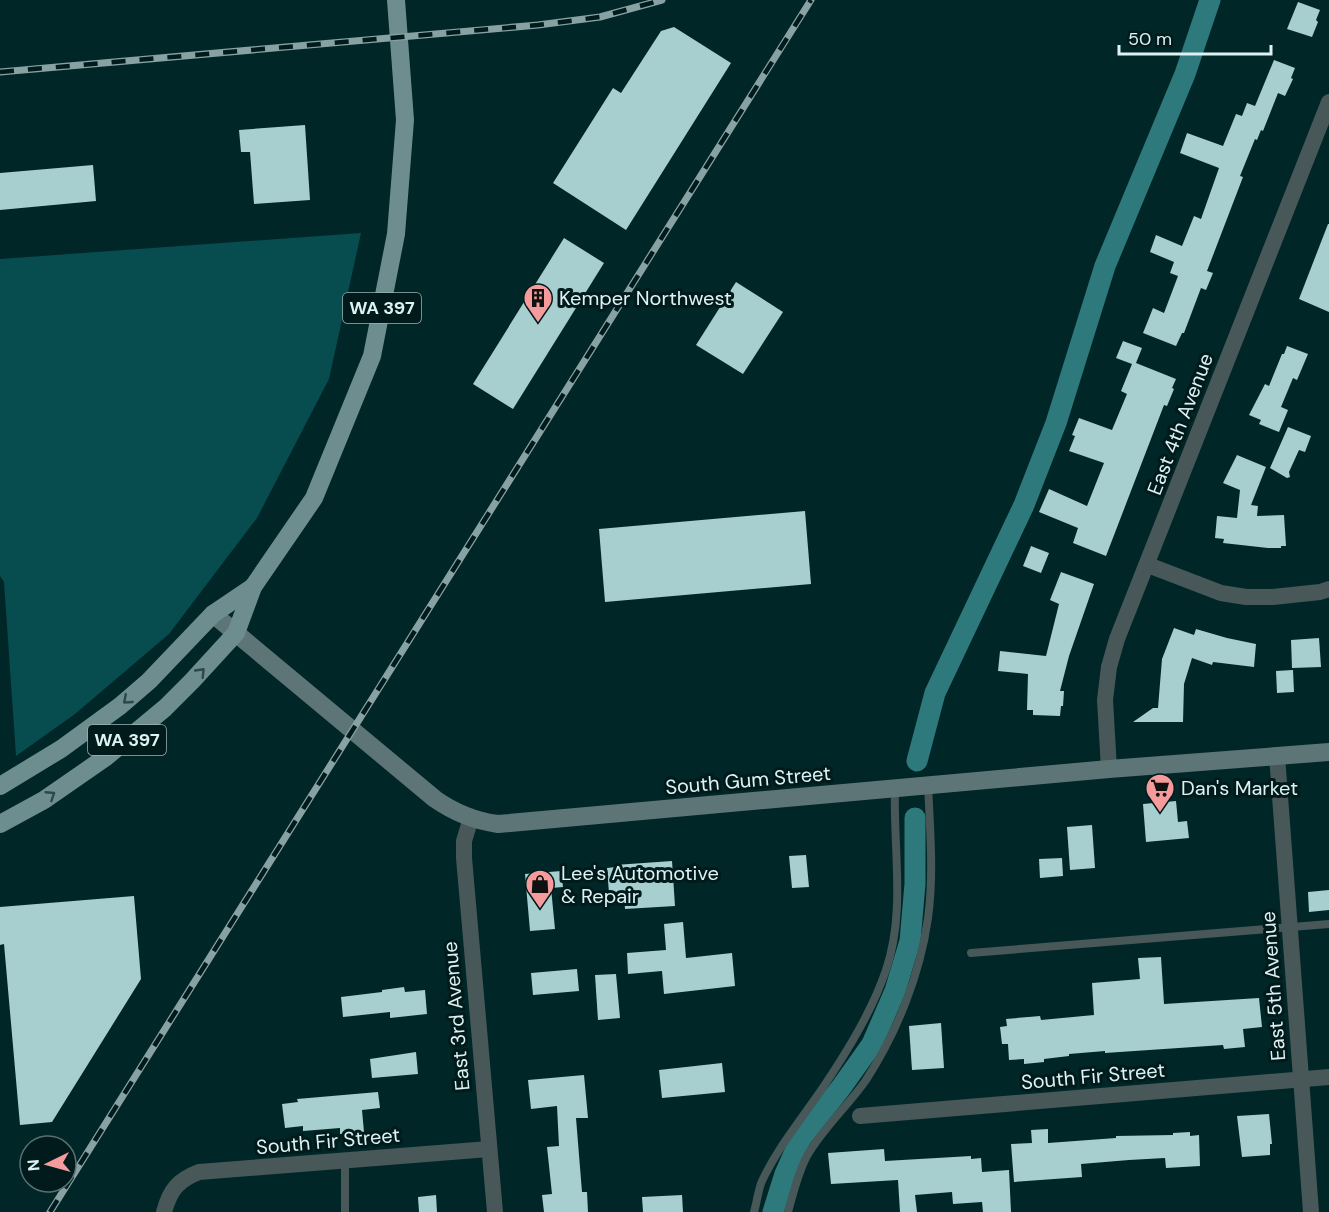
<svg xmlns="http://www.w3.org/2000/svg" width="1329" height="1212" font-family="'DM Sans',sans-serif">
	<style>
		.green { fill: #074c4f }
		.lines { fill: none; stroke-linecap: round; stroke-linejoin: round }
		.canal { stroke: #2d797c; stroke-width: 21 }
		.building { fill: #a7cfd0 }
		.lane { stroke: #485757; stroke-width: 8 }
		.street { stroke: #485757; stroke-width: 16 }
		.secondary { stroke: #5d7576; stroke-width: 18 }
		.primary { stroke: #6e8d8e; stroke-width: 18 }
		.rail-casing { stroke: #88a2a3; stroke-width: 7 }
		.rail { stroke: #011b1c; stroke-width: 4.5; stroke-dasharray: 14; stroke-linecap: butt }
		.oneway { stroke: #2d494a }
		.labels { text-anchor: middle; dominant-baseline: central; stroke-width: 6; stroke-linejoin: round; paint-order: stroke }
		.shield { fill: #011b1c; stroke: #9cb2b2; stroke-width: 1.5 }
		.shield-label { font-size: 18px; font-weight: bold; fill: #dff2f3 }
		.poi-label { font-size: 20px; fill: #dff2f3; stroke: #011b1c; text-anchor: start }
		.street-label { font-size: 20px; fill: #dff2f3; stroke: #011b1c }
	</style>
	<rect width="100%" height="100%" fill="#002627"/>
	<path class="green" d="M361,233L329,379L257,518L169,634L75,714L16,756L4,582L0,576V259Z"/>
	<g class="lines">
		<g class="canal">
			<path d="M917,761L935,693L1024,505L1056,423L1105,266L1185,74L1210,0"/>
			<path d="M773,1212L785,1174L801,1138L840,1089L872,1044L895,991L910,941L915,884V818"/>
		</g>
	</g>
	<g class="building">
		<path d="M1298,2L1320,10L1316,20L1318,22L1312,37L1287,29Z"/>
		<path d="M674,27L731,63L626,230L553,183L613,88L621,93L661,31Z"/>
		<path d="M1274,60L1295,68L1291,78L1293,79L1285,96L1278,93L1263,131L1261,130L1257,140L1255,139L1240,176L1243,177L1207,271L1213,273L1206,290L1201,288L1184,333H1182L1176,346L1143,333L1153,308L1164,313L1178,276L1170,273L1174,262L1150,252L1156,235L1182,246L1194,216L1201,219L1219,168L1180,153L1187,133L1223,146L1236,114L1242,116L1247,103L1255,106Z"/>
		<path d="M305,125L310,200L254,204L250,152H241L239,130Z"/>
		<path d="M93,165L96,201L0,210V173Z"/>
		<path d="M1328,224H1329V312L1299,299Z"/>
		<path d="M564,238L604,263L513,409L473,384Z"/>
		<path d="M736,282L783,312L743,374L696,345Z"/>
		<path d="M1123,341L1142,348L1136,363L1176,379L1172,388L1174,389L1167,406L1164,405L1106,556L1073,543L1078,528L1039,512L1049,489L1087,506L1104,463L1069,451L1075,436L1072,435L1079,418L1112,430L1127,394L1121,391L1132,364L1116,358Z"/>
		<path d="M1287,346L1308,354L1297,380L1293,378L1281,407L1288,410L1279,432L1259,424L1261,420L1249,415L1265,384L1269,386L1282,354H1284Z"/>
		<path d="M1288,427L1311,436L1305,452L1299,450L1289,472L1290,477L1287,478L1270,468Z"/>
		<path d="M1237,455L1266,467L1251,505L1258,506L1257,516L1284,515L1286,546H1281V548H1268L1223,543L1224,539L1215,538L1217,516L1237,518L1240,490L1223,483Z"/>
		<path d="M805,511L811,584L605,602L599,529Z"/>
		<path d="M1031,546L1049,553L1041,573L1023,566Z"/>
		<path d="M1061,572L1094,584L1069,656L1060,691H1064L1063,706H1061L1060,716L1033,715V710H1027L1028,674L998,671L1000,651L1046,656L1059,604L1050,600Z"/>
		<path d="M1174,628L1194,635L1196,629L1227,638L1256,644L1254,667L1213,662L1212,665L1192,658L1184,684L1183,722H1133L1153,708H1158L1162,659Z"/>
		<path d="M1319,638L1321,667L1292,668L1291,640Z"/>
		<path d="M1293,670L1294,692L1277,693L1276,671Z"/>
		<path d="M1176,801L1178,822L1187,821L1189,838L1146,842L1143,804Z"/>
		<path d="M1092,825L1095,868L1070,870L1067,827Z"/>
		<path d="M806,855L809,887L792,888L789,856Z"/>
		<path d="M1062,858L1063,876L1040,878L1039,859Z"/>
		<path d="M672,861L675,906L625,909L624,894L609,893L607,868L616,867L615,865Z"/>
		<path d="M561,871L563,887L551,888L555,929L530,931L525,874Z"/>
		<path d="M1329,890V910L1309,912L1308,892Z"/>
		<path d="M134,896L141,979L52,1122L20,1125L4,944L0,945V907Z"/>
		<path d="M683,922L686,958L732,953L735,986L664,994L662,971L628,974L627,953L666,950L664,924Z"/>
		<path d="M1161,957L1164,1004L1259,998L1262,1027L1243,1029L1245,1047L1224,1049L1223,1045L1105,1053V1051L1069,1054V1056L1044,1059V1062L1024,1064V1059L1009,1060L1008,1044H1002L1000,1027L1007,1026L1006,1019L1040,1016L1041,1020L1094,1015L1092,983L1140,979L1138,958Z"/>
		<path d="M577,969L579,991L533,995L531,973Z"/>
		<path d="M616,974L620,1018L598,1020L595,975Z"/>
		<path d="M404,987L405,992L425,990L427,1014L390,1018V1012L343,1017L341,997L382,992V990Z"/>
		<path d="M941,1023L944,1068L912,1070L909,1026Z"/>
		<path d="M416,1052L418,1074L372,1078L370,1059Z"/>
		<path d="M722,1063L725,1092L662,1098L659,1070Z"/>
		<path d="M584,1075L588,1118H576L582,1192H587L588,1212H544L542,1195L552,1194L547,1147L559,1146L557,1106L531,1109L528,1080Z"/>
		<path d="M378,1092L380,1108L362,1110L364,1132L340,1134V1128L303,1131V1126L285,1128L282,1104L298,1102L297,1099Z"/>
		<path d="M1269,1114L1272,1144H1270V1155L1242,1157L1237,1116Z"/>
		<path d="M1048,1129V1143L1116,1138V1136L1173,1135V1133L1190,1132V1136L1199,1135L1200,1166L1166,1168L1165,1158L1129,1160L1081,1164L1082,1177L1014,1182L1011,1144L1032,1143L1031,1130Z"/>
		<path d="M884,1149L885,1161L971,1156V1159L981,1158L982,1172L1009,1170L1011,1212H983L982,1202L953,1204L952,1192L915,1195L917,1212H900L898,1180L831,1184L828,1153Z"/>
		<path d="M436,1195L437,1212H419L418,1197Z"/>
		<path d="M682,1195L683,1212H643L642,1197Z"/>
	</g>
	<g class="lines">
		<g class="lane">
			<path d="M971,953L1329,924"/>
			<path d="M345,1160V1212"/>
			<path d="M754,1212C757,1202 758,1190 762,1181C778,1147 803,1117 824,1086C848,1050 872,1011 886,970C906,911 893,849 895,789"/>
			<path d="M788,1212C793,1194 798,1173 807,1156C823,1128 848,1106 866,1080C897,1032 920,975 928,918C934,874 930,829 928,785"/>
		</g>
		<g class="street">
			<path d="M1148,565L1221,593L1246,597H1273L1320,592L1329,589"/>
			<path d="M1277,756L1311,1212"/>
			<path d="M1109,769L1105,700L1109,667L1117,639L1329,102"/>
			<path d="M471,818L464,841V858L495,1212"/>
			<path d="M860,1116L1329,1077"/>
			<path d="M164,1212C170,1190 178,1180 199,1172L489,1149"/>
		</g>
		<path class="secondary" d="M213,614L435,799C455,813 475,821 498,824L1109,769L1329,752"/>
		<g class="primary">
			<path d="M0,786L61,749L120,706L149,681L213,614L253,587"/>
			<path d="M0,824L44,800L106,757L165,708L192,681L236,633L253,587L314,498L372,356L396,234L405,120L396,0"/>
		</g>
		<g class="rail-casing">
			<g id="rail">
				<path d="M0,72L538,25L600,17L662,0"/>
				<path d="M50,1212L811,0"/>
			</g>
		</g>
		<use href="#rail" class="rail"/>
	</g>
	<defs><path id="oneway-chevron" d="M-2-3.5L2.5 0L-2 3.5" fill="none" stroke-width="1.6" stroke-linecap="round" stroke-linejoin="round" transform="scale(1.5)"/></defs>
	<g class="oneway">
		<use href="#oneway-chevron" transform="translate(201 672) rotate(-46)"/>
		<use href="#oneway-chevron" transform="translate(127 700) rotate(139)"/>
		<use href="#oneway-chevron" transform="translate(51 795) rotate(-33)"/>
	</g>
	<defs>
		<g id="building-pin" transform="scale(1.5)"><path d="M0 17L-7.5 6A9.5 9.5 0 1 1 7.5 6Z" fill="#f59b9c" stroke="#011b1c"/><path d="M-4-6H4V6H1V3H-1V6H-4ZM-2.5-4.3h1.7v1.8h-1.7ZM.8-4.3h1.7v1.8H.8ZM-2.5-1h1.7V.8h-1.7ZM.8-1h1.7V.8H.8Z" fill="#111"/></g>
		<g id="supermarket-pin" transform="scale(1.5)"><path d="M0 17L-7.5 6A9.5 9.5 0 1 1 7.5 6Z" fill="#f59b9c" stroke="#011b1c"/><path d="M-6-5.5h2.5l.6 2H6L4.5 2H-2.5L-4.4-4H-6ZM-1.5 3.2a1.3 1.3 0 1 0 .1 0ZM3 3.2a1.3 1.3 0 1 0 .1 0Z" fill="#111"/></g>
		<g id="shop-pin" transform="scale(1.5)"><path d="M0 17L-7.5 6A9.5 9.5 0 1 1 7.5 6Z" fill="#f59b9c" stroke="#011b1c"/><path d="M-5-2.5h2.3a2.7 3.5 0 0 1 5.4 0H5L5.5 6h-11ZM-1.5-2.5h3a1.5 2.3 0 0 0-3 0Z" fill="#111"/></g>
	</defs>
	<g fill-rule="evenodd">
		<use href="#building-pin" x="538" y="298"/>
		<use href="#supermarket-pin" x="1160" y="788"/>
		<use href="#shop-pin" x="540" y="884"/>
	</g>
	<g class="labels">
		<g class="shield">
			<rect x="343" y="293" width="78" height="30" rx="4.5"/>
			<rect x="88" y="725" width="78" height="30" rx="4.5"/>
		</g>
		<g class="shield-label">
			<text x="382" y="308">WA 397</text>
			<text x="127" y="740">WA 397</text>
		</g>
		<g class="poi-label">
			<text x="559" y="298">Kemper Northwest</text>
			<text x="1181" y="788">Dan's Market</text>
			<text x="561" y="873">Lee's Automotive<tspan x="561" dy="23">&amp; Repair</tspan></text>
		</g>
		<g class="street-label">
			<text transform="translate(1180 424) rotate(-69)">East 4th Avenue</text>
			<text transform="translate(748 780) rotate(-5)">South Gum Street</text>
			<text transform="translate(1273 986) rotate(-94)">East 5th Avenue</text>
			<text transform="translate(456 1016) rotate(-95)">East 3rd Avenue</text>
			<text transform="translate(1093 1076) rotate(-5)">South Fir Street</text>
			<text transform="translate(328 1141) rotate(-5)">South Fir Street</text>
		</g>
	</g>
	<g transform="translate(48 1164) rotate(265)"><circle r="28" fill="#011b1c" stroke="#5a7172" stroke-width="1.5"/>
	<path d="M0-4.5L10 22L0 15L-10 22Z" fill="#f59b9c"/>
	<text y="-9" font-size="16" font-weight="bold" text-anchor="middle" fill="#dff2f3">N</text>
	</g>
	<path d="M1119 45v9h152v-9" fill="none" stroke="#dff2f3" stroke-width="3"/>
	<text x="1128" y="45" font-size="18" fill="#dff2f3" stroke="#011b1c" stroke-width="4.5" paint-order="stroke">50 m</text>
</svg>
